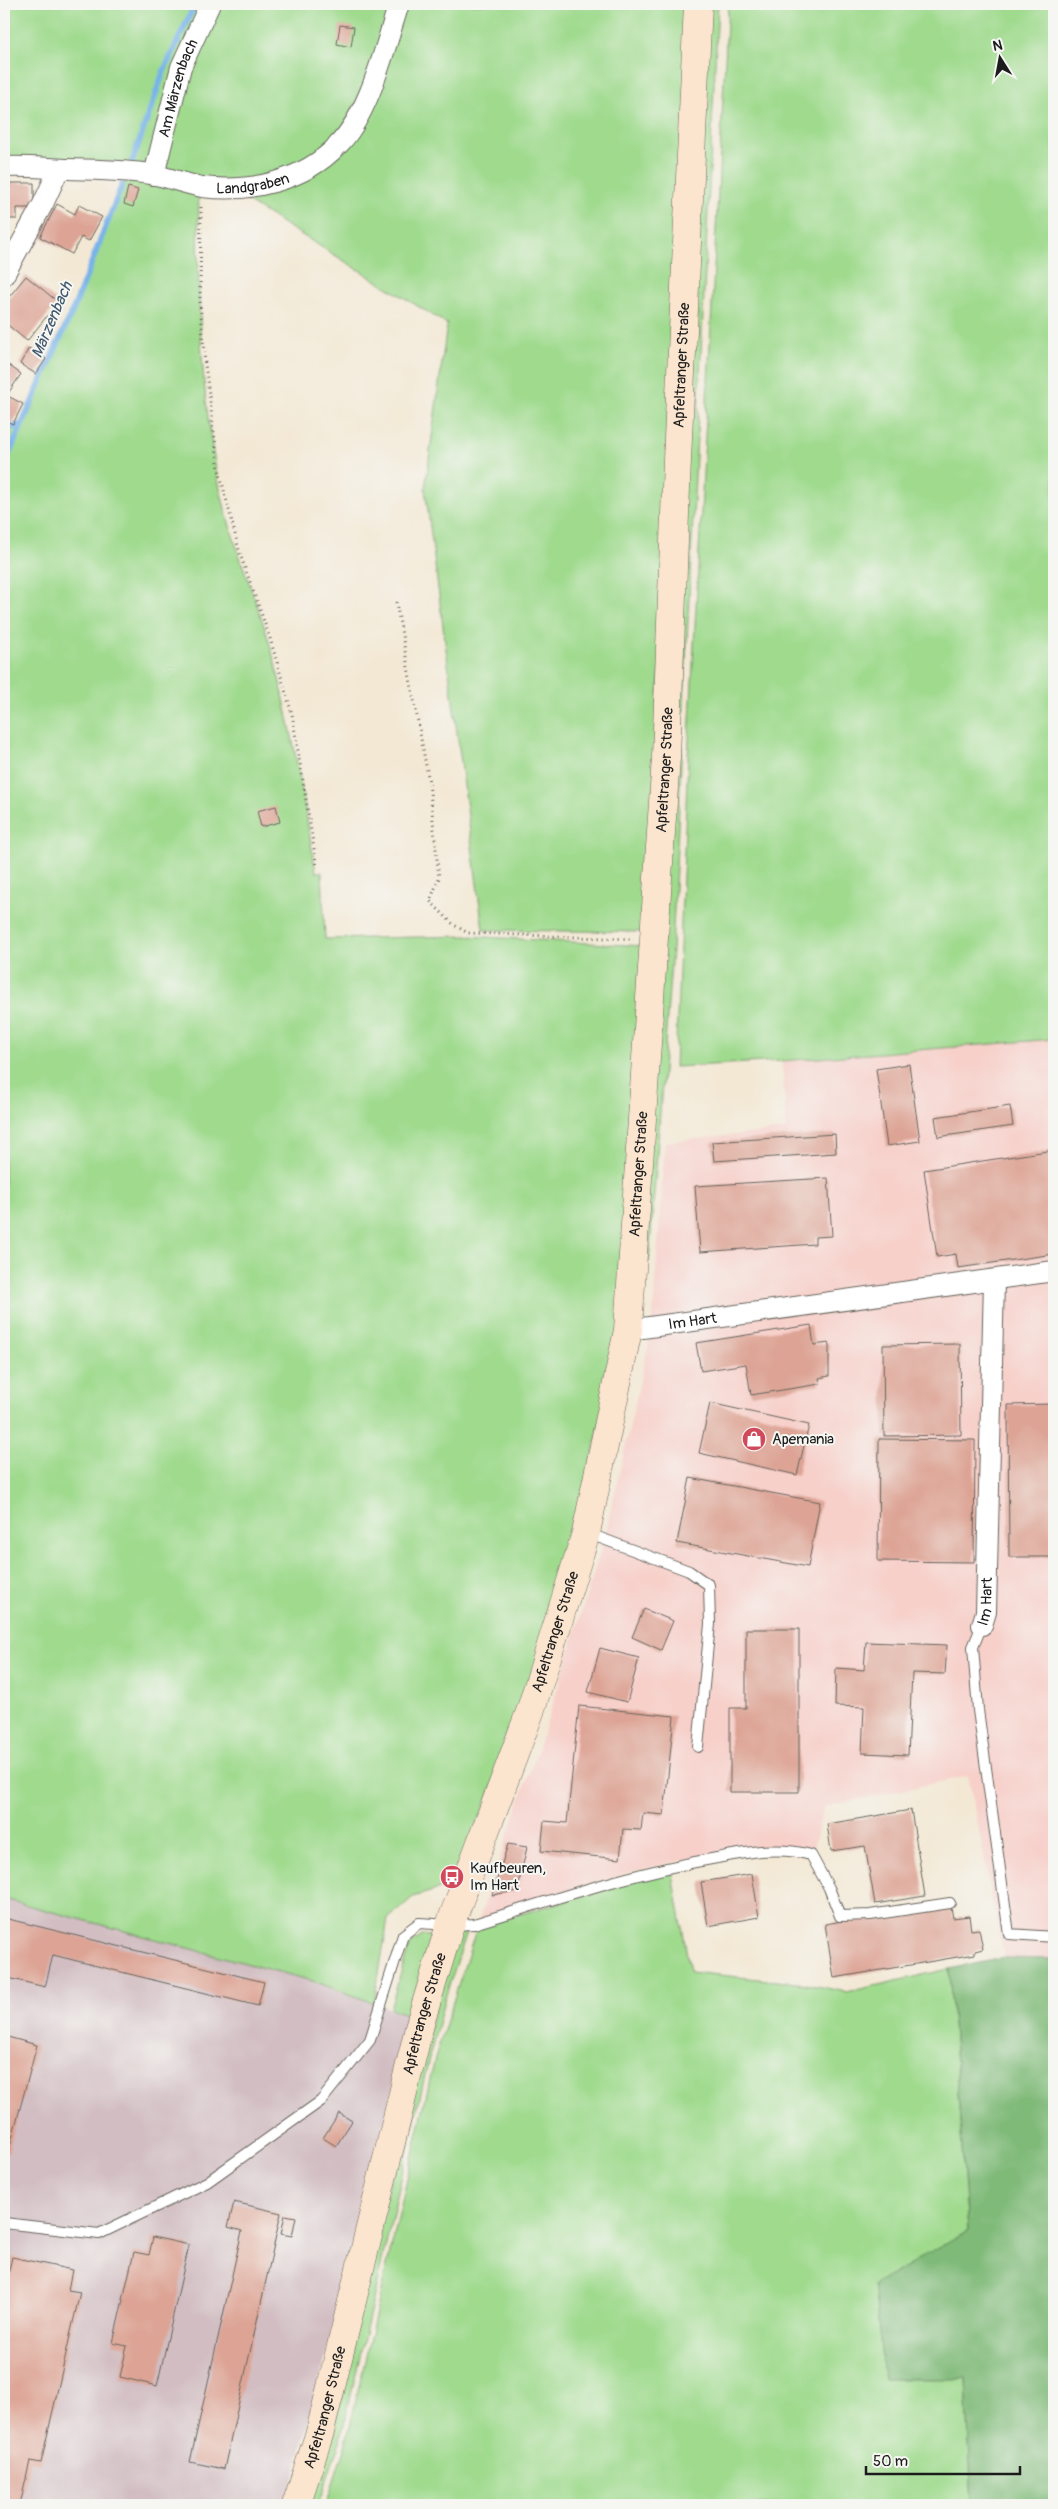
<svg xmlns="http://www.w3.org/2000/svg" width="1058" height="2509" font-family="Pangolin,sans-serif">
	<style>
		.built { fill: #f7d0ca }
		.industrial { fill: #d2bec2 }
		.green { fill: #9fda8d; stroke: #5e7b54 }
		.forest { fill: #7fba78; stroke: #4e6b4a }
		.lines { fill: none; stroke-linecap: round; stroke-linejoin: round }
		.stream { stroke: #78b3e9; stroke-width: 6 }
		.building { fill: #dda495 }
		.lane-casing { stroke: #67635c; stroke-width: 12 }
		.street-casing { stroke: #67635c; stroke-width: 22 }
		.secondary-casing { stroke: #67635c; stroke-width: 29 }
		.path { stroke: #67635c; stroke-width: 3; stroke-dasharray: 1 4; stroke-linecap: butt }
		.lane { stroke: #fff; stroke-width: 10 }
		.street { stroke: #fff; stroke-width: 20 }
		.secondary { stroke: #fbe5cf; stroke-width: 28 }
		.labels { text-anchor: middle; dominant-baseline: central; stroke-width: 4; stroke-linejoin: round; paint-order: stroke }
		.street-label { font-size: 15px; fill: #1c1c1c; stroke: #f6f6f2 }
		.poi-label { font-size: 15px; fill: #1c1c1c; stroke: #f6f6f2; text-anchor: start }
		.water-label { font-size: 16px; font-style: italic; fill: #41586e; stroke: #f6f6f2 }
	</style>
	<rect width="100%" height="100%" fill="#f6f6f2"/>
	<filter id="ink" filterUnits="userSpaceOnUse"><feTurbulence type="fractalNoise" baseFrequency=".02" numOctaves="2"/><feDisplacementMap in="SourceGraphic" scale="10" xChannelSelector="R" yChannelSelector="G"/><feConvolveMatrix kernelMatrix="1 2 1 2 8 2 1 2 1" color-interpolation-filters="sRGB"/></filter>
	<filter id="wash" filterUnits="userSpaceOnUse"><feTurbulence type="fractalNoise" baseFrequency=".0096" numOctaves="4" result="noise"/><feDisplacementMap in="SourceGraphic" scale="20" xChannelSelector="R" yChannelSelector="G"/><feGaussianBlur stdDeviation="1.12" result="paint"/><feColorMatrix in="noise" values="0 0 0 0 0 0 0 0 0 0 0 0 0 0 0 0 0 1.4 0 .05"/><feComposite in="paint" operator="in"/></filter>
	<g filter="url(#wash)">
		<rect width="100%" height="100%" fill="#f3e8d4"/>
		<path class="built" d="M1054,1039V1959L1004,1958L968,1776L824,1807L812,1852L795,1846L752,1848L670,1863L631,1872L479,1919L548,1719L604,1540L652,1328L665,1142L786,1130L782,1061Z"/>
		<path class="industrial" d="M4,1899L313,1981L411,2016L353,2253L287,2505H4Z"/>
		<g class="green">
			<path d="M4,4H206L149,170L4,163Z"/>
			<path d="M213,4H396L371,77L334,142L304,164L233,184L160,171L184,69Z"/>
			<path d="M403,4H692L647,932L483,930L425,489L447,324L235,194L341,149Z"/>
			<path d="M708,4H718L672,949L649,1262L640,1261Z"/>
			<path d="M728,4H1054V1039L782,1061L675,1067L688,758Z"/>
			<path d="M128,175L199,189C197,283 199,376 216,469C226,527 250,582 268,638C291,715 302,793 316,872H322L325,939L466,936L643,946L621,1329L575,1534L522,1711L453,1885L413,1897L388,1919L374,2003L313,1981L4,1899V432L24,426L77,305Z"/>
			<path d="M672,1869L690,1972L806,1984L847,1992L949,1969L968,2231L874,2285L966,2379L972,2505H326L346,2443L435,2058L477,1927Z"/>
			<path d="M468,1929L444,2001L430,2054L341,2438L318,2505H306L455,1930Z"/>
			<path d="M424,1935L436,1938L411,2016L390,2008L410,1944Z"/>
		</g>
		<path class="forest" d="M1004,1958L1054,1959V2505H972L966,2379H884L874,2285L968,2230L949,1969Z"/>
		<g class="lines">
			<g class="stream">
				<path d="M132,162L163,73L195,4"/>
				<path d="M4,430L22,424"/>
				<path d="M4,465L75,305L122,185"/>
			</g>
		</g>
		<g id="blocks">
			<g class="building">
				<path d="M340,25L354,27L351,47L337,44Z"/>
				<path d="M4,183H34V208H17V219H4Z"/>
				<path d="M128,187L138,190L133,207L124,204Z"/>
				<path d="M57,204L75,214L79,205L102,217L89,241L81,237L72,254L40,237Z"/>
				<path d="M26,276L58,302L27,341L4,322V303Z"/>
				<path d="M29,348L46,359L36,374L20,364Z"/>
				<path d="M4,362L21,374L7,395L4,392Z"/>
				<path d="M4,394L23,404L13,424L4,420Z"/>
				<path d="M276,806L280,822L261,827L257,811Z"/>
				<path d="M909,1064L920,1141L887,1146L876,1069Z"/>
				<path d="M1010,1106L1013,1126L938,1137L935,1117Z"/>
				<path d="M835,1134L836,1153L714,1161L712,1142Z"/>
				<path d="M1054,1150V1254L958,1268L956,1254L937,1257L924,1170Z"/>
				<path d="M828,1178L832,1236L815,1237V1244L700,1252L695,1186Z"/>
				<path d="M811,1325L814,1345L829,1343V1376L819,1378L820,1384L751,1395L746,1364L701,1371L696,1343Z"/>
				<path d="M960,1344L961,1435L884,1436L883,1345Z"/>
				<path d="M710,1403L809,1425L797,1475L699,1453Z"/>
				<path d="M1054,1404V1557H1009L1008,1405Z"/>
				<path d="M879,1439L975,1440L974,1562L878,1561Z"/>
				<path d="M690,1478L820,1502L808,1567L677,1543Z"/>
				<path d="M644,1609L673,1621L661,1650L632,1637Z"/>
				<path d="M746,1629H799V1792H730V1708H746Z"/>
				<path d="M866,1642L947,1645L945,1674L912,1673L908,1755L862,1753L864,1707L835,1706L836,1668L864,1670Z"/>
				<path d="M600,1648L639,1658L627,1702L588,1692Z"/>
				<path d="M579,1706L674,1716L664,1815L643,1813L641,1830L623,1829L620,1859L541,1851L544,1821L567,1823Z"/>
				<path d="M911,1810L925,1896L875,1904L865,1846L831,1851L827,1824Z"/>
				<path d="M508,1844L527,1847L517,1891L492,1895Z"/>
				<path d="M752,1874L759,1917L708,1926L701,1882Z"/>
				<path d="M950,1903L953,1918L969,1916L971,1930L979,1929L983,1949L975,1951V1954L834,1978L825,1924Z"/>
				<path d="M4,1918L264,1982L258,2006L53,1955L45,1987L4,1977Z"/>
				<path d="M4,2036L37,2045L8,2153L4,2152Z"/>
				<path d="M339,2113L352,2121L336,2146L323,2138Z"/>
				<path d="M234,2202L281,2213L224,2469L190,2462L242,2231L228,2227Z"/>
				<path d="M285,2215L296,2217L292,2236L281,2234Z"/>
				<path d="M153,2237L189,2245L157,2386L120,2377L127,2346L113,2343L134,2252L149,2255Z"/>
				<path d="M12,2257L72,2270L68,2290L80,2292L41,2463L30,2461L20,2505H4V2293Z"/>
			</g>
		</g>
	</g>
	<g filter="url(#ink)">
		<use href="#blocks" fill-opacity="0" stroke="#67635c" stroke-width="1"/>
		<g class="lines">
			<g class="lane-casing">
				<g id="lane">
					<path d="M587,1533L689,1571L709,1585L710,1624L698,1747"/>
					<path d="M982,1625L973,1647L978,1710L1009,1934L1054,1937"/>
					<path d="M4,2223L99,2234L207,2182L321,2101L370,2040L403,1935L419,1923L450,1925L474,1924C555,1899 634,1872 717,1858C749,1852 780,1846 811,1855L829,1888L840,1916L870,1915L950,1903"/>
				</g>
			</g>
			<g class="street-casing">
				<g id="street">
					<path id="s1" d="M4,167C25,166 47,168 68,169C96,170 124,170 151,174C168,177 185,184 202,187C250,193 304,181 338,145C370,113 385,46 399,4"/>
					<path id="s2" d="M154,175L181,67L210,4"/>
					<path d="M4,275L43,204L59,169"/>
					<path id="s3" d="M628,1330L1054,1271"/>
					<path id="s4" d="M982,1625L986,1612L994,1281"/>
				</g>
			</g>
			<g class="secondary-casing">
				<g id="secondary">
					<path id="s5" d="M296,2505L320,2432L421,2020L450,1925L530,1712L586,1533L628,1330L666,757L677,460L698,4"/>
				</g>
			</g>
			<g class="path">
				<path d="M201,207L200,301L205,364L219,470L240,554L270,638L292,714L317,867"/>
				<path d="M396,602L429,782L439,878L430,901L454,925L468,933L632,939"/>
			</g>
			<use href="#lane" class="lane"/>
			<use href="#street" class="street"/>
			<use href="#secondary" class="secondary"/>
		</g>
	</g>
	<defs>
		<g id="shop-disc" transform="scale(1.25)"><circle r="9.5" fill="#d1495b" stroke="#f6f6f2"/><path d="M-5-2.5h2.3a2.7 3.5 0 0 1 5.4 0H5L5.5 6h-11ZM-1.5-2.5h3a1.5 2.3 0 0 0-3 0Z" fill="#fff"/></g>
		<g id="bus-disc" transform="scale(1.25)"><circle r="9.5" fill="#d1495b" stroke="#f6f6f2"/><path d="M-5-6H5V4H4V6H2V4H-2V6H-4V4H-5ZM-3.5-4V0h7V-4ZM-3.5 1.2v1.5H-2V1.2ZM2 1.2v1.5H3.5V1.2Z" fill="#fff"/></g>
	</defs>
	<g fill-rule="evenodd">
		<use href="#shop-disc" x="754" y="1439"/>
		<use href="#bus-disc" x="452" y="1877"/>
	</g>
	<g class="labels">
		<g class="street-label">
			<text stroke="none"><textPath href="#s2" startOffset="90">Am Märzenbach</textPath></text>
			<text stroke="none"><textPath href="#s1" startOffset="251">Landgraben</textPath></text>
			<text stroke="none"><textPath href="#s5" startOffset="2189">Apfeltranger Straße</textPath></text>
			<text stroke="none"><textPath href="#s5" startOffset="1784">Apfeltranger Straße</textPath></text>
			<text stroke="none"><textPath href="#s5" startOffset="1379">Apfeltranger Straße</textPath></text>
			<text stroke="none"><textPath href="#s3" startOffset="65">Im Hart</textPath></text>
			<text stroke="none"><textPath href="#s4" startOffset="24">Im Hart</textPath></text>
			<text stroke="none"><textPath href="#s5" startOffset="912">Apfeltranger Straße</textPath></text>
			<text stroke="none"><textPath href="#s5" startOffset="508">Apfeltranger Straße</textPath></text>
			<text stroke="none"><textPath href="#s5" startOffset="102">Apfeltranger Straße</textPath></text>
		</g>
		<g class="poi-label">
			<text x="772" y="1439">Apemania</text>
			<text x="470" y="1868">Kaufbeuren,<tspan x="470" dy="17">Im Hart</tspan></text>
		</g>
		<g class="water-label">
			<text transform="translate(52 320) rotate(-67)">Märzenbach</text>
		</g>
	</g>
	<rect width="1058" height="2509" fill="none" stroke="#f6f6f2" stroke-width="20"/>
	<g transform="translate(1000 58) rotate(349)" stroke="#f6f6f2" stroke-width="4" paint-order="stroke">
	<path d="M0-4L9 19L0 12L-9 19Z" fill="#1c1c1c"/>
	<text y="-8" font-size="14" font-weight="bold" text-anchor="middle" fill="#1c1c1c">N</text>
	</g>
	<path d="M866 2466v8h154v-8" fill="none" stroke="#1c1c1c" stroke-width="2.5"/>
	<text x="873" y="2466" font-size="15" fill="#1c1c1c" stroke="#f6f6f2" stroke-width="4" paint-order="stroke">50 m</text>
</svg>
